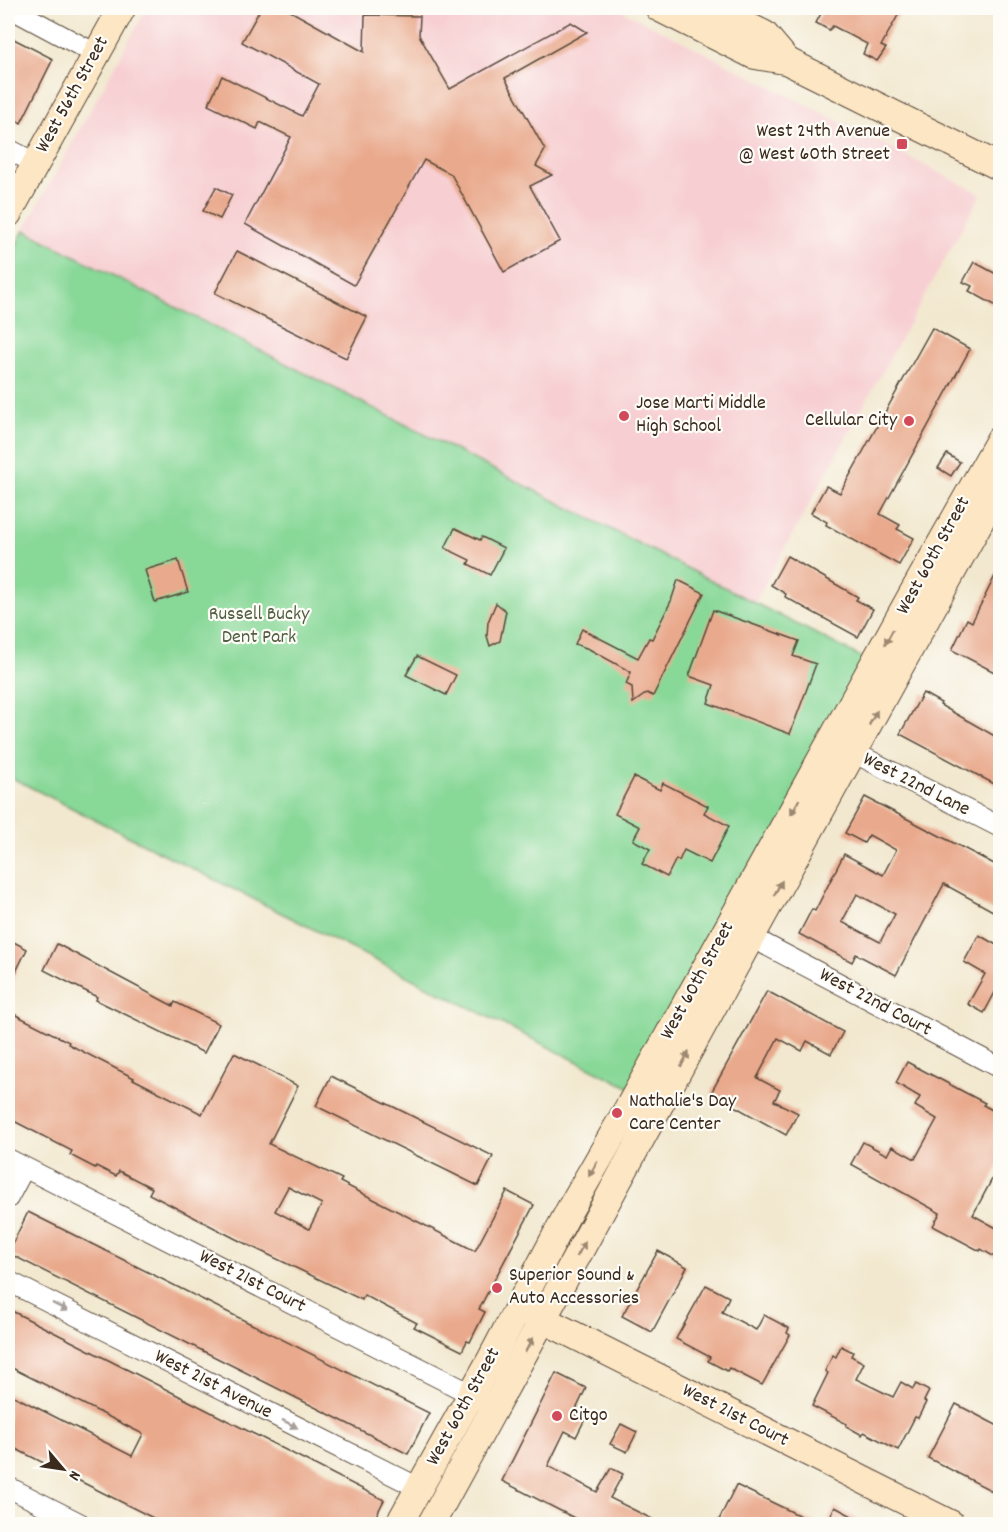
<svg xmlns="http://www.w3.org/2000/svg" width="1008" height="1532" font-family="Dekko,sans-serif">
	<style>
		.built { fill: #f7cfd2 }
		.green { fill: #88d898; stroke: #62815b; stroke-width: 1.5 }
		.building { fill: #e9a98c; fill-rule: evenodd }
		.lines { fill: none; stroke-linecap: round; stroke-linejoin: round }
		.street-casing { stroke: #564639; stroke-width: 22 }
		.secondary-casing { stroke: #564639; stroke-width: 29 }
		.street { stroke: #fff; stroke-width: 20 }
		.secondary { stroke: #fce6c4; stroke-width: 27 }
		.oneway { fill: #9c8871 }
		.oneway2 { fill: #a79f9a }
		.poi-dot { fill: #d1495b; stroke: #fdfcf7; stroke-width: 2 }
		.labels { text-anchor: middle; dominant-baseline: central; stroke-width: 4.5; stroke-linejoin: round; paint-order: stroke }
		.street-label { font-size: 20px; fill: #3b2a1e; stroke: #fdfcf7 }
		.poi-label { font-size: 20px; fill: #3b2a1e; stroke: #fdfcf7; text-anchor: start }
		.park-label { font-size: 20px; fill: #525e43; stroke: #fdfcf7 }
	</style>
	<rect width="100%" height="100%" fill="#fdfcf7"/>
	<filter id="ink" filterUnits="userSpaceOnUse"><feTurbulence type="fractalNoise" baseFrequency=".0167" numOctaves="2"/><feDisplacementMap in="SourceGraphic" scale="12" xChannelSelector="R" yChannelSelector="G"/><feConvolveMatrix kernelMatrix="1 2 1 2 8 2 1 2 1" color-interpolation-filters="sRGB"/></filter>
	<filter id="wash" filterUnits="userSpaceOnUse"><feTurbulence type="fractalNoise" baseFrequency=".008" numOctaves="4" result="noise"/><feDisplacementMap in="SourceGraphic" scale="24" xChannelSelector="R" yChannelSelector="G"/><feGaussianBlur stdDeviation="1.35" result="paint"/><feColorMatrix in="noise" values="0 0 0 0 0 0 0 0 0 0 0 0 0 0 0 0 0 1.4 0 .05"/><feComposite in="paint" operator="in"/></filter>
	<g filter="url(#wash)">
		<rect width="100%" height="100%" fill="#f2e8cf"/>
		<path class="built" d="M147,8H617L981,194L755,602L24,230Z"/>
		<path class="green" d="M24,230L873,663L642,1094L8,776V260Z"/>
		<g id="blocks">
			<g class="building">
				<path d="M261,8H285L364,52L365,15L420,16L419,35L450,89L571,22L587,32L505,78L545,150L536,166L552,175L530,186L560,241L504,272L451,174L424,160L354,285L245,224L291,137L260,122L257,129L208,105L222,76L302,116L319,84L242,42Z"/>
				<path d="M824,8H902L881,46L886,48L877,61L863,54L867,44L833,26L829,30L816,23Z"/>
				<path d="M8,36L53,59L21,123L8,116Z"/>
				<path d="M216,187L232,195L220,219L203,211Z"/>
				<path d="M237,251L367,317L346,358L215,293Z"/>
				<path d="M974,262L1000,276V308L969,291L972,286L963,282Z"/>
				<path d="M932,328L970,349L880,514L900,525L897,529L914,538L899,565L826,525L827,522L811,513L826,486L840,493Z"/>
				<path d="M947,454L960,462L951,476L938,468Z"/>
				<path d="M455,528L480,540L482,537L504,548L490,575L468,564L470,560L445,548Z"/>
				<path d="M787,556L858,597L856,600L873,609L858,637L785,597L786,594L771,585Z"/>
				<path d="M178,560L188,592L155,602L145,570Z"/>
				<path d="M1000,566V675L952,650L967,619L972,622Z"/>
				<path d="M678,580L704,593L653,696L647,693L633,703L632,687L626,684L631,672L589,649L575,644L582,629L638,658L649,638L652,639L671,601Z"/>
				<path d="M496,603L506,611L500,641L490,646L487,636L488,622Z"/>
				<path d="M713,610L799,641L793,656L816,664L790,734L708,703L714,685L689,676Z"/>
				<path d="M417,656L456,675L446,695L406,675Z"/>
				<path d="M923,693L941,703L940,705L1000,739V787L900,734Z"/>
				<path d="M634,777L660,790L663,783L708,806L704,813L729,826L710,863L684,850L679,861L676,859L667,877L642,864L650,849L633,840L640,827L615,814Z"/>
				<path d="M865,797L1000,867V915L944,884L896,975L856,954L852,962L799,934L812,909L815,911L844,854L883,875L896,850L869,835L864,843L845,833ZM857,894L895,914L880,942L842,922Z"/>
				<path d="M979,935L1000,947V983L984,1013L968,1004L985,974L964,962Z"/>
				<path d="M8,939L27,949L8,988Z"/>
				<path d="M57,944L173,1006L175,1002L219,1024L204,1053L96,1000L97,997L44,970Z"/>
				<path d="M767,991L843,1032L831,1054L807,1041L802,1051L778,1038L757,1078L780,1090L774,1101L798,1113L786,1135L711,1093Z"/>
				<path d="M8,1011L69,1042L68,1044L134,1078L133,1079L202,1114L234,1053L260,1066L298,1086L269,1144L342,1179L340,1182L475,1251L507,1191L534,1205L479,1309L485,1312L470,1342L467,1341L462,1351L414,1327L417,1323L364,1295L362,1300L236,1239L149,1194L152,1188L119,1171L116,1176L96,1166L95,1168L70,1155L72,1151L8,1118ZM288,1187L322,1204L309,1229L275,1211Z"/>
				<path d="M907,1062L985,1103L983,1105L1000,1114V1164L973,1215L1000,1230V1260L981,1249L980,1251L933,1226L940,1213L851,1164L863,1142L887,1155L892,1146L915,1159L937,1119L915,1106L920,1097L896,1083Z"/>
				<path d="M331,1076L493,1156L478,1186L316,1106Z"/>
				<path d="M28,1212L429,1413L408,1454L8,1253Z"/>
				<path d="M658,1251L687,1267L652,1332L622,1316Z"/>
				<path d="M706,1285L729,1297L722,1312L756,1330L764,1315L789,1328L787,1333L790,1335L762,1385L729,1368L727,1371L708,1361L710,1357L676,1339Z"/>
				<path d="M8,1309L384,1500L372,1524H165L8,1445V1393L132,1456L143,1434L8,1366Z"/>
				<path d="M841,1346L853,1352L851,1356L864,1363L856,1379L893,1397L901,1382L913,1389L916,1384L929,1391L924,1401L926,1402L918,1418L915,1417L898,1450L864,1432L862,1435L846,1426L847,1424L812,1406L828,1373L825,1371L833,1355L836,1357Z"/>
				<path d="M556,1373L586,1388L574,1414L585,1419L576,1437L565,1431L548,1466L597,1492L611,1468L623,1474L610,1498L662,1524H586L502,1481Z"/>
				<path d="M956,1404L1000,1427V1495L928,1458Z"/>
				<path d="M621,1424L637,1432L627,1452L610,1444Z"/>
				<path d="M736,1485L817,1524H717Z"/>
				<path d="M835,1507L867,1524H826Z"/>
			</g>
		</g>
	</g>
	<g filter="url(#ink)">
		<use href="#blocks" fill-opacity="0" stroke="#564639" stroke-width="1.5"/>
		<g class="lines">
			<g class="street-casing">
				<g id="street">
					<path d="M10,8L96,54"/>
					<path d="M8,149L35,163"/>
					<path d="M843,747L1000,827"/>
					<path d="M751,937L1000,1068"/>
					<path d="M8,1159L481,1399"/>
					<path d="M8,1198L24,1168"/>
					<path d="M8,1281L419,1488"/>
					<path d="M8,1487L81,1524"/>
				</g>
			</g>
			<g class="secondary-casing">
				<g id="secondary">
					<path d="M659,8L753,55L787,61L1000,167"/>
					<path d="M711,8L764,34L787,61"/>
					<path d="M8,214L122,8"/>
					<path d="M528,1312L951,1524"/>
					<path d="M399,1524L491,1359L570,1209L631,1103L910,598L1000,439"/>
					<path d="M431,1524L751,937L1000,485"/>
				</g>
			</g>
			<use href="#street" class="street"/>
			<use href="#secondary" class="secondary"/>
		</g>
		<defs><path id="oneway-solid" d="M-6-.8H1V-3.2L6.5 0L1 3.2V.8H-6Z" transform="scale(1.5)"/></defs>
		<g class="oneway">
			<use href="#oneway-solid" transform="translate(889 637) rotate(118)"/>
			<use href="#oneway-solid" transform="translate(873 718) rotate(-61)"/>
			<use href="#oneway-solid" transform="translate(795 807) rotate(119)"/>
			<use href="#oneway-solid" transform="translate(778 888) rotate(-61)"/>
			<use href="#oneway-solid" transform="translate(685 1059) rotate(-62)"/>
			<use href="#oneway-solid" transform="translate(593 1169) rotate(120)"/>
			<use href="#oneway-solid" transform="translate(581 1249) rotate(-61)"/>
			<use href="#oneway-solid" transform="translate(529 1345) rotate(-62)"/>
		</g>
		<g class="oneway2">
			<use href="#oneway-solid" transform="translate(60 1307) rotate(27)"/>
			<use href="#oneway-solid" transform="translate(290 1424) rotate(27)"/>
		</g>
	</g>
	<g class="poi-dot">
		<rect x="896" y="138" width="12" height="12" rx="3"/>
		<circle cx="624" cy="416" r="6"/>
		<circle cx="909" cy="421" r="6"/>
		<circle cx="617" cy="1113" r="6"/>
		<circle cx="497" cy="1288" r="6"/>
		<circle cx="557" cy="1416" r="6"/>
	</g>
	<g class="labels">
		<g class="street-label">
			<text transform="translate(73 95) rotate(-61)">West 56th Street</text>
			<text transform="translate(934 556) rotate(-61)">West 60th Street</text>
			<text transform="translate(916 785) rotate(27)">West 22nd Lane</text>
			<text transform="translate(698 981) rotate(-61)">West 60th Street</text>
			<text transform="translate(875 1003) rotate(28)">West 22nd Court</text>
			<text transform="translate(252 1282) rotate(27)">West 21st Court</text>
			<text transform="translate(213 1385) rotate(27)">West 21st Avenue</text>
			<text transform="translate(464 1407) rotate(-61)">West 60th Street</text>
			<text transform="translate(735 1416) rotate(27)">West 21st Court</text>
		</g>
		<g class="poi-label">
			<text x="890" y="132" text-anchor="end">West 24th Avenue<tspan x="890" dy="23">@ West 60th Street</tspan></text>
			<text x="636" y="404">Jose Marti Middle<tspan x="636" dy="23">High School</tspan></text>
			<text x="897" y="421" text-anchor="end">Cellular City</text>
			<text x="629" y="1102">Nathalie's Day<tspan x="629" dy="23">Care Center</tspan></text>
			<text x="509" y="1276">Superior Sound &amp;<tspan x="509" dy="23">Auto Accessories</tspan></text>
			<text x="569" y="1416">Citgo</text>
		</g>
		<g class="park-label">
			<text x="259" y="615">Russell Bucky<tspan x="259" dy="23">Dent Park</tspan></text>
		</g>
	</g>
	<rect width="1008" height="1532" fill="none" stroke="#fdfcf7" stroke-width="30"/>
	<g transform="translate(63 1469) rotate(119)" stroke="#fdfcf7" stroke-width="4.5" paint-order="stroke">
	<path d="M0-4.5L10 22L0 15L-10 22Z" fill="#3b2a1e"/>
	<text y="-9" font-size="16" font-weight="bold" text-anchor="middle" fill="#3b2a1e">N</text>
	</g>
</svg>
